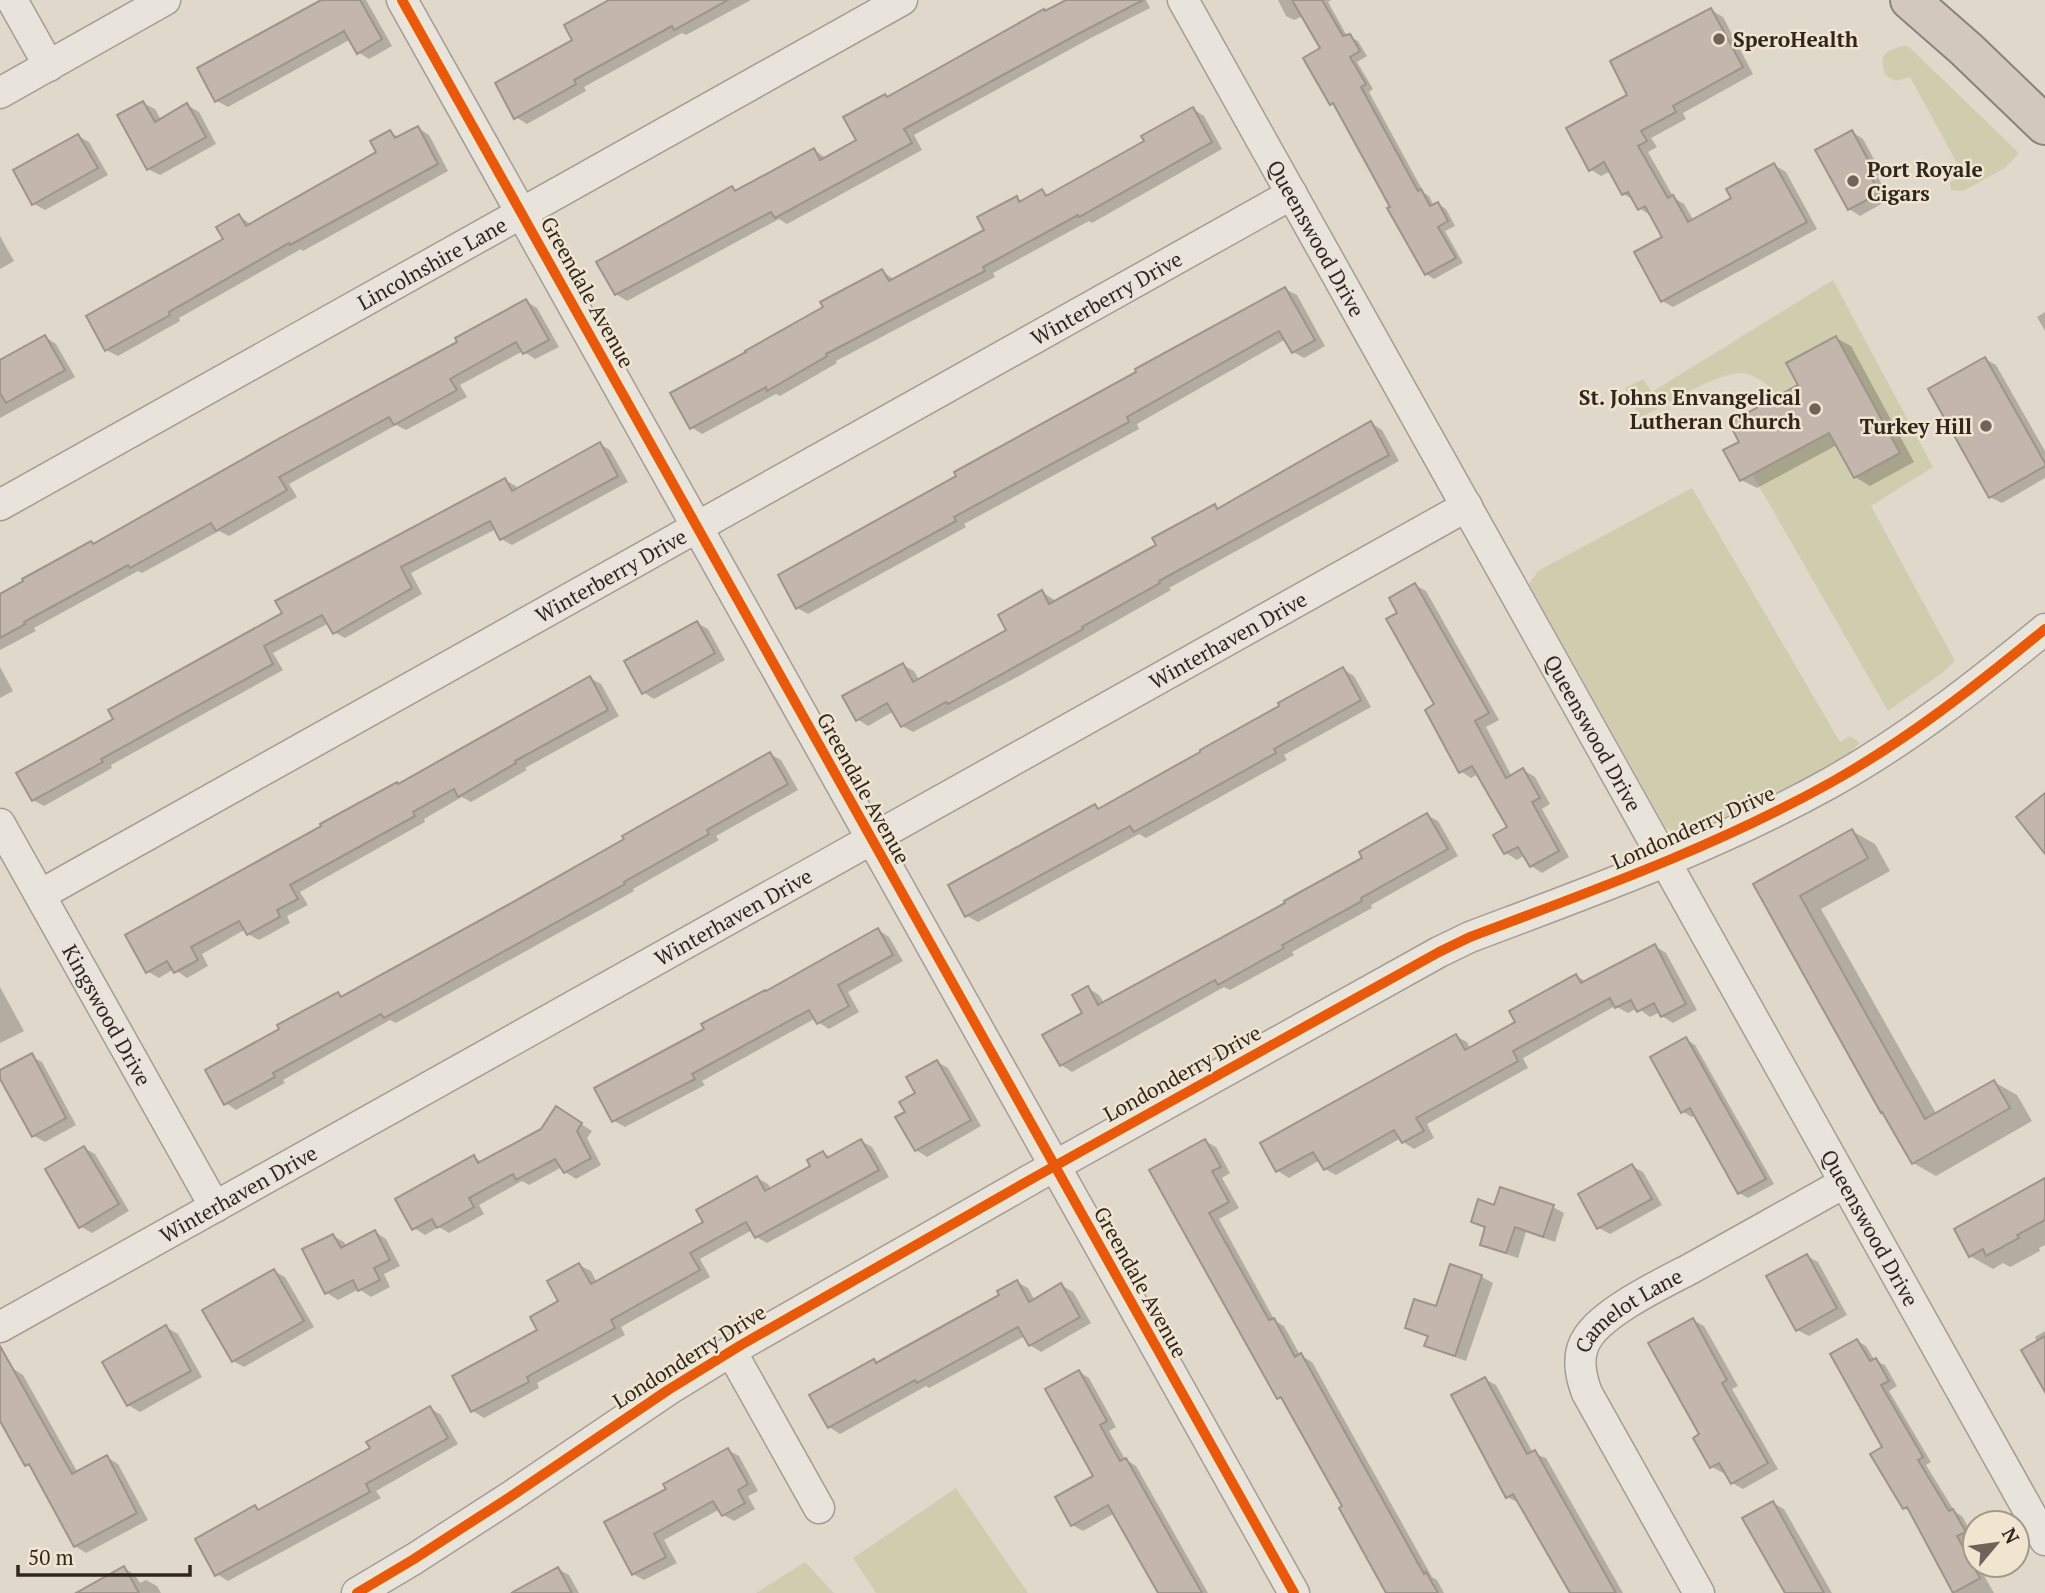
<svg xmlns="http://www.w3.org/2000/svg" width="2045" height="1593" font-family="'PT Serif',serif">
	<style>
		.green { fill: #d0cdae }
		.shadow { fill: #0003 }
		.building { fill: #c3b6ac; stroke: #9f948a; stroke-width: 2 }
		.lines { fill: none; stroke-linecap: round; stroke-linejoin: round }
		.minor-casing { stroke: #a49d94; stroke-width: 33 }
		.highway-casing { stroke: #8a837a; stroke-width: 42 }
		.minor { stroke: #e8e3db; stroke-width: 30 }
		.highway { stroke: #d2c8bb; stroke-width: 38 }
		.cycleway-casing { stroke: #f0e5d0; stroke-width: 15 }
		.cycleway { stroke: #e8590c; stroke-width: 10 }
		.poi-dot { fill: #6e645a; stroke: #f0e5d0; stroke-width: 2.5 }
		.labels { text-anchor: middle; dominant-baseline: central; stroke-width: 5; stroke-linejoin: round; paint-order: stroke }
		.poi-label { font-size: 21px; font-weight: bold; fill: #31261e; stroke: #f0e5d0; text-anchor: start }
		.street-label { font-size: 21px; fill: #31261e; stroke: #f0e5d0 }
	</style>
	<rect width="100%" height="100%" fill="#e0d8ca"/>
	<g class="green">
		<path d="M1902,46H1908L2019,153L2005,168L1963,191L1951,190L1950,183L1962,172L1910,77L1896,81L1885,75C1880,55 1883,52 1902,46Z"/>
		<path d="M1833,280L1933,467L1871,506L1955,661L1942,673L1888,711L1752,474L1829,433L1854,478L1899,453L1836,336L1786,362L1798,385L1779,396C1771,386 1754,374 1742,373C1719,371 1662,407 1640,418L1625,388L1643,379L1652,392Z"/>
		<path d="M1692,488L1840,742L1850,736L1860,743L1849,753L1781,793L1689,837L1666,828L1529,584L1538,571Z"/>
		<path d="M956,1488L1028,1593H876L853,1558Z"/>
		<path d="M805,1562L834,1593H756Z"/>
	</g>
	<g class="shadow">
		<path d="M324,0H366L392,46L369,59L358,52L351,39L228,107L217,101Z"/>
		<path d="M613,0H751L686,35L682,33L584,87L586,91L527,124L516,117L575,41Z"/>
		<path d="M1070,0H1146L1150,8L1089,39L914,135L922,150L787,224L779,219L627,301L616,294L732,188L738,192L814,150L826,158L858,141L889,98Z"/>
		<path d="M1278,0H1331L1328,2L1347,36L1358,41L1367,56L1357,62L1373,89L1369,92L1424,193L1429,196L1434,206L1438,204L1446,209L1455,226L1445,231L1463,263L1434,279L1426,274L1337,107L1331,104L1322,49L1303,16L1294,20L1286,16Z"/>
		<path d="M1711,10L1723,17L1753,74L1683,113L1686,119L1651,138L1657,147L1648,152L1674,198L1684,204L1694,221L1734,199L1774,165L1786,172L1817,229L1673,307L1662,301L1664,237L1650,215L1639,208L1634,200L1623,194L1611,171L1601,176L1590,169L1630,96Z"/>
		<path d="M143,103L155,109L161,120L187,105L199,112L216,144L160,175L148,169Z"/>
		<path d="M1193,109L1204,116L1222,149L1092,223L1089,221L993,273L995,277L836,361L837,363L780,396L776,394L702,434L691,427L825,307L882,271L895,280L986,230L1017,198L1023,202L1042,191L1050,196L1147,141Z"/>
		<path d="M418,128L429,135L448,171L303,251L301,249L179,318L180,321L118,356L106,350L225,240L239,216L252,225L378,153L390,132L400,138Z"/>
		<path d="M1852,132L1863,139L1882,174L1877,176L1890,199L1860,216L1849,209Z"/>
		<path d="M78,136L89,142L108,175L45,210L34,204Z"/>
		<path d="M0,236L14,261L0,269Z"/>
		<path d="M1285,289L1297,295L1325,346L1304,358L1293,352L1286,339L1137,424L1139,429L964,524L966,527L808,614L797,608L959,477Z"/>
		<path d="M526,301L537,308L559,347L535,359L523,351L460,385L467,397L406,430L396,425L289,484L297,497L229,536L219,531L142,573L138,571L34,628L36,631L0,650V595L91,543L95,545L460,343Z"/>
		<path d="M2045,312V331L2037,317Z"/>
		<path d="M45,337L56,344L75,377L0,418V362Z"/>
		<path d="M1836,338L1851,346L1914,462L1870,486L1855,477L1837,445L1757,488L1741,480L1801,386Z"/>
		<path d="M1985,359L1996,365L2045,451V478L2002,503L1990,497Z"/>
		<path d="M1371,423L1382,430L1399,461L1169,588L1171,590L1019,676L913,732L902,726L894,711L868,726L857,719L903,665L914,671L919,680L1009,631L1042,592L1053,599L1055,602L1158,545L1215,506L1220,509Z"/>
		<path d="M600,444L610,450L628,482L512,545L501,539L496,529L445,555L411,573L422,594L345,638L334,632L329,623L273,653L283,670L111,765L112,768L44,806L33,800L115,720L284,614L505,480L516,486L517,490Z"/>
		<path d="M1415,585L1426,591L1499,720L1486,727L1512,777L1523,770L1535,777L1550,804L1542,809L1569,857L1542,873L1531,866L1525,855L1517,860L1506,853L1509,828L1478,774L1471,778L1460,771L1437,705L1400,614Z"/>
		<path d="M697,623L708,629L725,660L654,699L643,692Z"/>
		<path d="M0,667L13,691L0,698Z"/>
		<path d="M1343,669L1354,676L1371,707L1284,755L1287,760L1146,838L1139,834L978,922L967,916L1095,806L1100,809L1203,752Z"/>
		<path d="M590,678L601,684L619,716L525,768L527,770L471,802L462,797L424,819L425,822L300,892L308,905L287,916L290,923L259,940L248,934L246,929L202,954L208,966L187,978L174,969L159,978L147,971L399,785Z"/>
		<path d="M770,754L781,760L798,790L716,836L719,840L633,889L634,891L396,1023L390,1020L283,1080L285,1083L236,1110L226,1103L282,1029L338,994L344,997L516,902Z"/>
		<path d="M1427,815L1438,821L1458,856L1371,905L1372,908L1292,952L1294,955L1230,990L1224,987L1072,1072L1061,1065L1085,1014L1088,988L1099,995L1104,1003L1287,903L1364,858Z"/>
		<path d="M1852,831L1875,844L1890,871L1821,909L1937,1115L1994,1082L2017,1095L2032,1121L1936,1176L1913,1163L1756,884Z"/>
		<path d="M878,930L889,937L903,961L848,992L859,1012L829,1029L818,1022L816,1018L702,1081L705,1085L625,1127L614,1121L706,1030L767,993Z"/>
		<path d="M1655,946L1666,953L1697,1010L1673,1023L1662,1016L1660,1012L1650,1017L1638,1008L1628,1013L1615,1006L1523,1058L1528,1068L1427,1124L1434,1138L1414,1149L1403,1142L1401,1138L1336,1175L1325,1169L1320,1160L1289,1178L1278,1171L1262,1144L1456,1036L1467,1042L1470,1048L1517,1022L1576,976L1587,982Z"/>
		<path d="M0,987L24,1031L0,1043Z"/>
		<path d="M1686,1039L1695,1045L1774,1184L1748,1198L1739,1193L1696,1115L1692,1117L1683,1112Z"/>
		<path d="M30,1056L42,1062L76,1125L45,1142L34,1136L0,1076V1072Z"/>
		<path d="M937,1062L948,1068L981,1126L927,1157L916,1150L907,1112Z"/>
		<path d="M567,1115L592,1131L587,1138L601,1165L576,1179L565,1172L562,1167L529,1185L522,1181L479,1205L484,1214L449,1233L439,1227L425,1235L414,1228L474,1157L483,1163Z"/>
		<path d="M861,1141L872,1147L889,1177L767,1243L756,1237L752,1230L700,1259L710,1277L621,1327L625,1335L537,1383L539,1388L484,1418L473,1411L454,1376L540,1331L560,1302L579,1265L591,1271L597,1283L705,1222L757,1178L768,1184L771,1189L813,1166L823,1153L831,1157Z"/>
		<path d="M1205,1141L1216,1147L1230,1173L1222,1178L1239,1208L1219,1219L1275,1321L1284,1326L1300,1355L1312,1362L1432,1577L1437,1580L1444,1593H1390L1286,1402L1279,1398L1151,1170Z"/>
		<path d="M84,1148L95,1154L129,1211L92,1233L80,1226Z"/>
		<path d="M1632,1166L1643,1172L1662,1205L1610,1234L1599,1228Z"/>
		<path d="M2045,1180V1245L2039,1248L2040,1251L2010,1267L2003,1263L1993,1269L1970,1256Z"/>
		<path d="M1496,1207H1553L1564,1213L1555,1242L1526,1232L1518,1258L1493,1250L1482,1244L1487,1228L1473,1221Z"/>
		<path d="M375,1232L386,1239L400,1266L384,1274L390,1287L371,1297L359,1289L338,1300L327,1293L333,1236L344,1242L347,1247Z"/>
		<path d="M1807,1256L1818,1262L1847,1315L1809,1336L1797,1330Z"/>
		<path d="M1451,1266L1482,1277L1493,1283L1466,1361L1438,1351L1427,1345L1429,1338L1407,1327L1437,1309Z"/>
		<path d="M274,1271L285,1277L314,1327L244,1367L233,1361Z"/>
		<path d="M1017,1282L1028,1288L1035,1301L1061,1285L1073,1292L1091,1323L1041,1352L1030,1345L1025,1336L929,1388L926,1386L840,1434L829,1427L874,1362L878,1364L1001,1295Z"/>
		<path d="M1693,1320L1704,1326L1738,1386L1732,1389L1778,1469L1743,1489L1732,1483L1725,1472L1723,1473L1712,1467L1701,1435Z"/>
		<path d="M166,1327L178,1334L202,1377L140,1412L128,1405L104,1362Z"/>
		<path d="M2045,1331V1380L2037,1342L2035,1337Z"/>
		<path d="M1857,1341L1866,1346L1875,1361L1885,1365L1897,1386L1889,1391L1931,1462L1926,1465L1955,1512L1962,1516L1974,1537L1965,1542L1975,1559V1565H1978L1994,1593H1956L1911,1512L1904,1508L1885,1447Z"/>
		<path d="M12,1368L23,1375L78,1473L107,1457L118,1464L148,1520L86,1553L75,1546L33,1469L27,1465L0,1418V1375Z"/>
		<path d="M1079,1372L1089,1378L1116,1427L1109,1431L1125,1459L1136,1466L1208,1593H1159L1115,1513L1083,1531L1072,1525L1095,1477Z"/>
		<path d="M1485,1379L1496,1385L1533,1453L1546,1458L1623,1593H1572L1519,1503L1507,1497Z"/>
		<path d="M430,1408L441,1415L458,1444L376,1491L381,1498L228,1581L217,1574L255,1507L260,1510L372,1448Z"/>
		<path d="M728,1450L739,1456L758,1491L748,1496L755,1509L734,1521L723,1515L720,1509L664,1540L677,1563L644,1580L633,1574L668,1489Z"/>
		<path d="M1773,1503L1784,1509L1832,1593H1787Z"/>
		<path d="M124,1568L135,1575L140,1583L146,1580L157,1586L161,1593H93Z"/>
		<path d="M558,1569L569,1575L579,1593H515Z"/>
	</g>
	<g class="building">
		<path d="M321,0H360L382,39L357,54L344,31L215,102L197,68Z"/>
		<path d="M609,0H728L674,30L672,26L574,80L576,84L514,119L495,83L572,40L564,25Z"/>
		<path d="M1066,0H1143L1078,34L904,129L912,143L775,218L771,212L615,295L596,262L732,186L735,191L814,148L820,160L856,140L843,117L885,94L887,97L1044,9L1045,11Z"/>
		<path d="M1292,0H1322L1343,36L1350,34L1360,51L1350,57L1366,84L1361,87L1418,191L1421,189L1430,206L1438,202L1448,221L1438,227L1456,258L1425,275L1387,208L1390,207L1333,103L1330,105L1303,58L1320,48Z"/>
		<path d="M1711,8L1743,67L1673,106L1676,112L1641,131L1647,141L1638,146L1668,198L1673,195L1688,222L1731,198L1726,189L1774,163L1807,222L1661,302L1634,252L1662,237L1645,206L1638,210L1628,192L1622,195L1604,162L1589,171L1566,128L1627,95L1610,61Z"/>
		<path d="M143,101L155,122L187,103L206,137L147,170L117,115Z"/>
		<path d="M1193,107L1212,142L1079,217L1078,215L983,267L985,271L826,354L827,356L767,391L766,387L690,429L670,393L746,352L745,351L823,307L820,302L882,269L889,281L984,230L977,217L1017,196L1019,202L1042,189L1046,196L1144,141L1141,136Z"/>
		<path d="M418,126L438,164L290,245L289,243L169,312L170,315L105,351L86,316L223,239L216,227L239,214L246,226L376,152L370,141L390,130L395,138Z"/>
		<path d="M1852,130L1872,167L1867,170L1880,193L1848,210L1815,150Z"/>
		<path d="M78,134L98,168L32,205L13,170Z"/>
		<path d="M1285,287L1315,340L1292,353L1279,331L1127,417L1129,422L954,517L956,521L796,609L778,575L956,476L954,472L1136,372L1135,369Z"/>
		<path d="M526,299L549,340L523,354L516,342L450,379L457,390L394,425L389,417L279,477L287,490L216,531L211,523L130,568L128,565L24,622L25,624L0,638V594L23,581L22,579L91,541L93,544L280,438L457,342L455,338Z"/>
		<path d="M45,335L65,370L6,403L0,393V360Z"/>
		<path d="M1836,336L1900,453L1854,478L1829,433L1740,481L1723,450L1739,442L1729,423L1798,385L1786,363Z"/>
		<path d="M1985,357L2045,463V466L1989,498L1928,389Z"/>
		<path d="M1371,421L1389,455L1159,581L1160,583L1082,627L1083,629L948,704L946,702L901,727L887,703L856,721L842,696L903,663L913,682L1006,630L998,615L1042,590L1049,604L1156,545L1152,538L1215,504L1217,509Z"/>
		<path d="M600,442L618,476L500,540L490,521L401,567L412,588L333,634L322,615L264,646L273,664L101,759L103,762L32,801L16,773L113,719L108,710L282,613L275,601L505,478L512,491Z"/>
		<path d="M1415,583L1489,713L1475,721L1506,778L1523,768L1540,798L1532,802L1559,851L1530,867L1518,847L1504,854L1493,835L1507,827L1472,766L1459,773L1425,710L1434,704L1386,619L1397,613L1389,598Z"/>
		<path d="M697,621L715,653L642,694L624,661Z"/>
		<path d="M1343,667L1361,700L1274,749L1276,753L1134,832L1130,826L965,917L948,885L1095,804L1098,809L1200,752V750L1279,706L1278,703Z"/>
		<path d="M590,676L608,710L515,761L516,763L458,797L454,789L413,812L415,816L290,885L298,899L277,910L280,917L247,935L239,921L191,947L198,960L174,973L167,961L146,973L125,935L321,826L320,824L397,782L398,784Z"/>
		<path d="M770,752L788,784L707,830L709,834L624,882L625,884L384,1018L381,1014L273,1073L275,1077L224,1105L205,1070L279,1029L277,1025L338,992L341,997L515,901L624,839L622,836Z"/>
		<path d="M2045,793V854L2016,817Z"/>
		<path d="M1427,813L1448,849L1361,898L1362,901L1282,945L1284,948L1218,985L1215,980L1060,1066L1042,1035L1082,1013L1072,995L1088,986L1098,1005L1285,903L1284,901L1362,858L1359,852Z"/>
		<path d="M1852,829L1868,858L1800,896L1925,1119L1994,1080L2010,1108L1912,1164L1882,1112L1881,1113L1753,884Z"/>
		<path d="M878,928L893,955L838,985L849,1006L817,1024L809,1010L692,1074L695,1079L612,1122L594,1088L704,1029L701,1024L765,990L766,991Z"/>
		<path d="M1655,944L1686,1004L1661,1017L1654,1003L1637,1012L1631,1000L1615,1008L1610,998L1513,1051L1518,1061L1416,1118L1424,1131L1402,1143L1394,1130L1324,1170L1313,1152L1276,1172L1260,1143L1456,1034L1465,1050L1515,1022L1509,1011L1576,974L1581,983Z"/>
		<path d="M1686,1037L1766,1179L1738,1194L1690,1108L1681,1113L1650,1057Z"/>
		<path d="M32,1053L66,1118L32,1137L0,1079V1070Z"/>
		<path d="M937,1060L971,1120L915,1151L895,1117L905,1112L899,1102L915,1093L906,1077Z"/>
		<path d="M556,1106L582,1123L577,1131L591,1158L564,1173L555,1159L516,1180L513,1174L469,1198L474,1207L437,1228L432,1219L412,1230L395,1199L474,1155L478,1163L541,1129Z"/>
		<path d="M861,1139L879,1170L755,1238L746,1222L690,1253L700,1270L611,1320L615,1328L527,1377L529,1382L471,1412L452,1376L537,1330L530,1317L558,1301L547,1281L579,1263L591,1284L703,1222L696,1210L757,1176L765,1191L810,1166L807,1160L823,1151L827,1158Z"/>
		<path d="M1205,1139L1221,1167L1212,1171L1229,1202L1209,1213L1269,1320L1274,1318L1295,1357L1301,1353L1424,1574L1426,1572L1438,1593H1386L1339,1508L1342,1506L1281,1397L1277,1399L1149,1170Z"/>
		<path d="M84,1146L119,1204L79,1228L45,1169Z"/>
		<path d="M1632,1164L1652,1199L1597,1229L1578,1194Z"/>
		<path d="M2045,1178V1220L2017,1235L2019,1238L1986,1256L1983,1249L1969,1257L1954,1229Z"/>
		<path d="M1500,1187L1554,1205L1543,1237L1515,1227L1506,1253L1480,1245L1485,1227L1471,1222L1478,1199L1494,1205Z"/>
		<path d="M375,1230L390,1260L374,1268L380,1280L358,1291L353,1280L325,1294L302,1249L333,1234L341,1248Z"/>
		<path d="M1807,1254L1837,1308L1796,1331L1766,1276Z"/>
		<path d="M1450,1264L1482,1275L1455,1356L1424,1346L1428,1336L1405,1328L1414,1299L1436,1306Z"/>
		<path d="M274,1269L304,1321L232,1362L202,1310Z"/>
		<path d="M1017,1280L1029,1302L1061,1283L1080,1317L1029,1346L1018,1327L917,1383L915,1380L828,1428L809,1395L874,1359L876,1363L999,1295L997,1291Z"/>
		<path d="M1693,1318L1727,1380L1722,1383L1768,1463L1731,1484L1719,1463L1710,1468L1693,1438L1699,1434L1648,1343Z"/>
		<path d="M166,1325L191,1371L127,1406L102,1362Z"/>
		<path d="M2045,1336V1392L2021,1350Z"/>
		<path d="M1857,1339L1870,1361L1876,1358L1889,1381L1881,1385L1923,1457L1918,1460L1949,1511L1953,1509L1966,1532L1957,1536L1980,1578L1953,1593L1907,1507L1903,1509L1870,1454L1882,1447L1830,1354Z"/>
		<path d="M0,1346L72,1474L107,1455L137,1513L74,1547L29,1464L25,1466L0,1421Z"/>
		<path d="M1079,1370L1107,1421L1100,1425L1120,1461L1126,1458L1202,1593H1158L1108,1505L1071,1526L1055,1497L1093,1476L1045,1389Z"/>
		<path d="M1485,1377L1527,1454L1535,1450L1616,1593H1570L1513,1494L1506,1498L1451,1395Z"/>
		<path d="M430,1406L448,1438L366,1484L370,1492L215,1576L195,1539L255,1505L258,1510L370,1448L366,1442Z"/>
		<path d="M728,1448L748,1484L738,1490L745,1503L722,1516L713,1501L654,1534L666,1557L632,1575L604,1522L666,1489L663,1484Z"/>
		<path d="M1773,1501L1824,1593H1785L1742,1518Z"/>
		<path d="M124,1566L139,1593H76Z"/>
		<path d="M558,1567L572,1593H511Z"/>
	</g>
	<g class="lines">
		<g class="minor-casing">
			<g id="minor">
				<path d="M12,0L49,66"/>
				<path d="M402,0L1294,1593"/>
				<path id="s1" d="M1183,0L2045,1540"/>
				<path d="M0,93L165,0"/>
				<path id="s2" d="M0,505L902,0"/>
				<path id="s3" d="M0,824L215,1207"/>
				<path id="s4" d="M40,895L1292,194"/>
				<path id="s5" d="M0,1327L1467,506"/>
				<path d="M731,1351L819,1508"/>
				<path d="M357,1593L414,1559L513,1495L668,1390L741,1345L1035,1177L1439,952L1470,937C1592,891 1715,847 1830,783C1907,740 1977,685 2045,629"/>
				<path id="s6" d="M1699,1593L1587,1393C1580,1375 1576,1354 1588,1337C1605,1311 1661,1284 1690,1269C1741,1240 1793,1212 1844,1183"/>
			</g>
		</g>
		<g class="highway-casing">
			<path id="highway" d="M1910,0L1966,49L2045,125"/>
		</g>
		<use href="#minor" class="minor"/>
		<use href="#highway" class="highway"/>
		<g class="cycleway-casing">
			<g id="cycleway">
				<path d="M402,0L1294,1593"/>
				<path d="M357,1593L414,1559L513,1495L668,1390L741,1345L1035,1177L1439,952L1470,937C1592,891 1715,847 1830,783C1907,740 1977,685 2045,629"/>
			</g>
		</g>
		<use href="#cycleway" class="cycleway"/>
	</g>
	<g class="poi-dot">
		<circle cx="1719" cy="39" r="7"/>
		<circle cx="1853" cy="181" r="7"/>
		<circle cx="1815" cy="409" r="7"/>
		<circle cx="1986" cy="426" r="7"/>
	</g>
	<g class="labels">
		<g class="poi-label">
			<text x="1733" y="39">SperoHealth</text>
			<text x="1867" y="169">Port Royale<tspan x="1867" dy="24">Cigars</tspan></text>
			<text x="1801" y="397" text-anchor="end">St. Johns Envangelical<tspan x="1801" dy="24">Lutheran Church</tspan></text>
			<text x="1972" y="426" text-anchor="end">Turkey Hill</text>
		</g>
		<g class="street-label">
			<text stroke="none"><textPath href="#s1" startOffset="273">Queenswood Drive</textPath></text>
			<text stroke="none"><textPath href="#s2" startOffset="495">Lincolnshire Lane</textPath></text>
			<text transform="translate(588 292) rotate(61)">Greendale Avenue</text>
			<text stroke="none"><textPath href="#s4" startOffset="1222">Winterberry Drive</textPath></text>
			<text stroke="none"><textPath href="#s4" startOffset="654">Winterberry Drive</textPath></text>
			<text stroke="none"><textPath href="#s5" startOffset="1407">Winterhaven Drive</textPath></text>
			<text stroke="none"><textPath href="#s1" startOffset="840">Queenswood Drive</textPath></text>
			<text transform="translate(864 788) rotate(61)">Greendale Avenue</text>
			<text transform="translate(1693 827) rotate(-24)">Londonderry Drive</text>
			<text stroke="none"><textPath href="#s5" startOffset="840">Winterhaven Drive</textPath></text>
			<text stroke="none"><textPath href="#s3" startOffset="219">Kingswood Drive</textPath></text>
			<text transform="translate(1182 1073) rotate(-29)">Londonderry Drive</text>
			<text stroke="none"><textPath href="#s5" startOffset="273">Winterhaven Drive</textPath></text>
			<text stroke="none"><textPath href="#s1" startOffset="1407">Queenswood Drive</textPath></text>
			<text transform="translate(1141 1282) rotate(61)">Greendale Avenue</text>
			<text stroke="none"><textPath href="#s6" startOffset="336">Camelot Lane</textPath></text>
			<text transform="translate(689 1356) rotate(-32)">Londonderry Drive</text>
		</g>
	</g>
	<g transform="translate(1996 1544) rotate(61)"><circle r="33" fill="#f0e5d0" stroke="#a49989" stroke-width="2"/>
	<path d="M0-5L12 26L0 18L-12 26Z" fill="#6e645a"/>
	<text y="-10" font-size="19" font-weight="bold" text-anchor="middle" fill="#31261e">N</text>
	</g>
	<path d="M18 1565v10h172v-10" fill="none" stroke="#31261e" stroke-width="3.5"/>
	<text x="28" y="1565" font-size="21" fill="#31261e" stroke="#f0e5d0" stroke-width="5" paint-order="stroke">50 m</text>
</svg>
